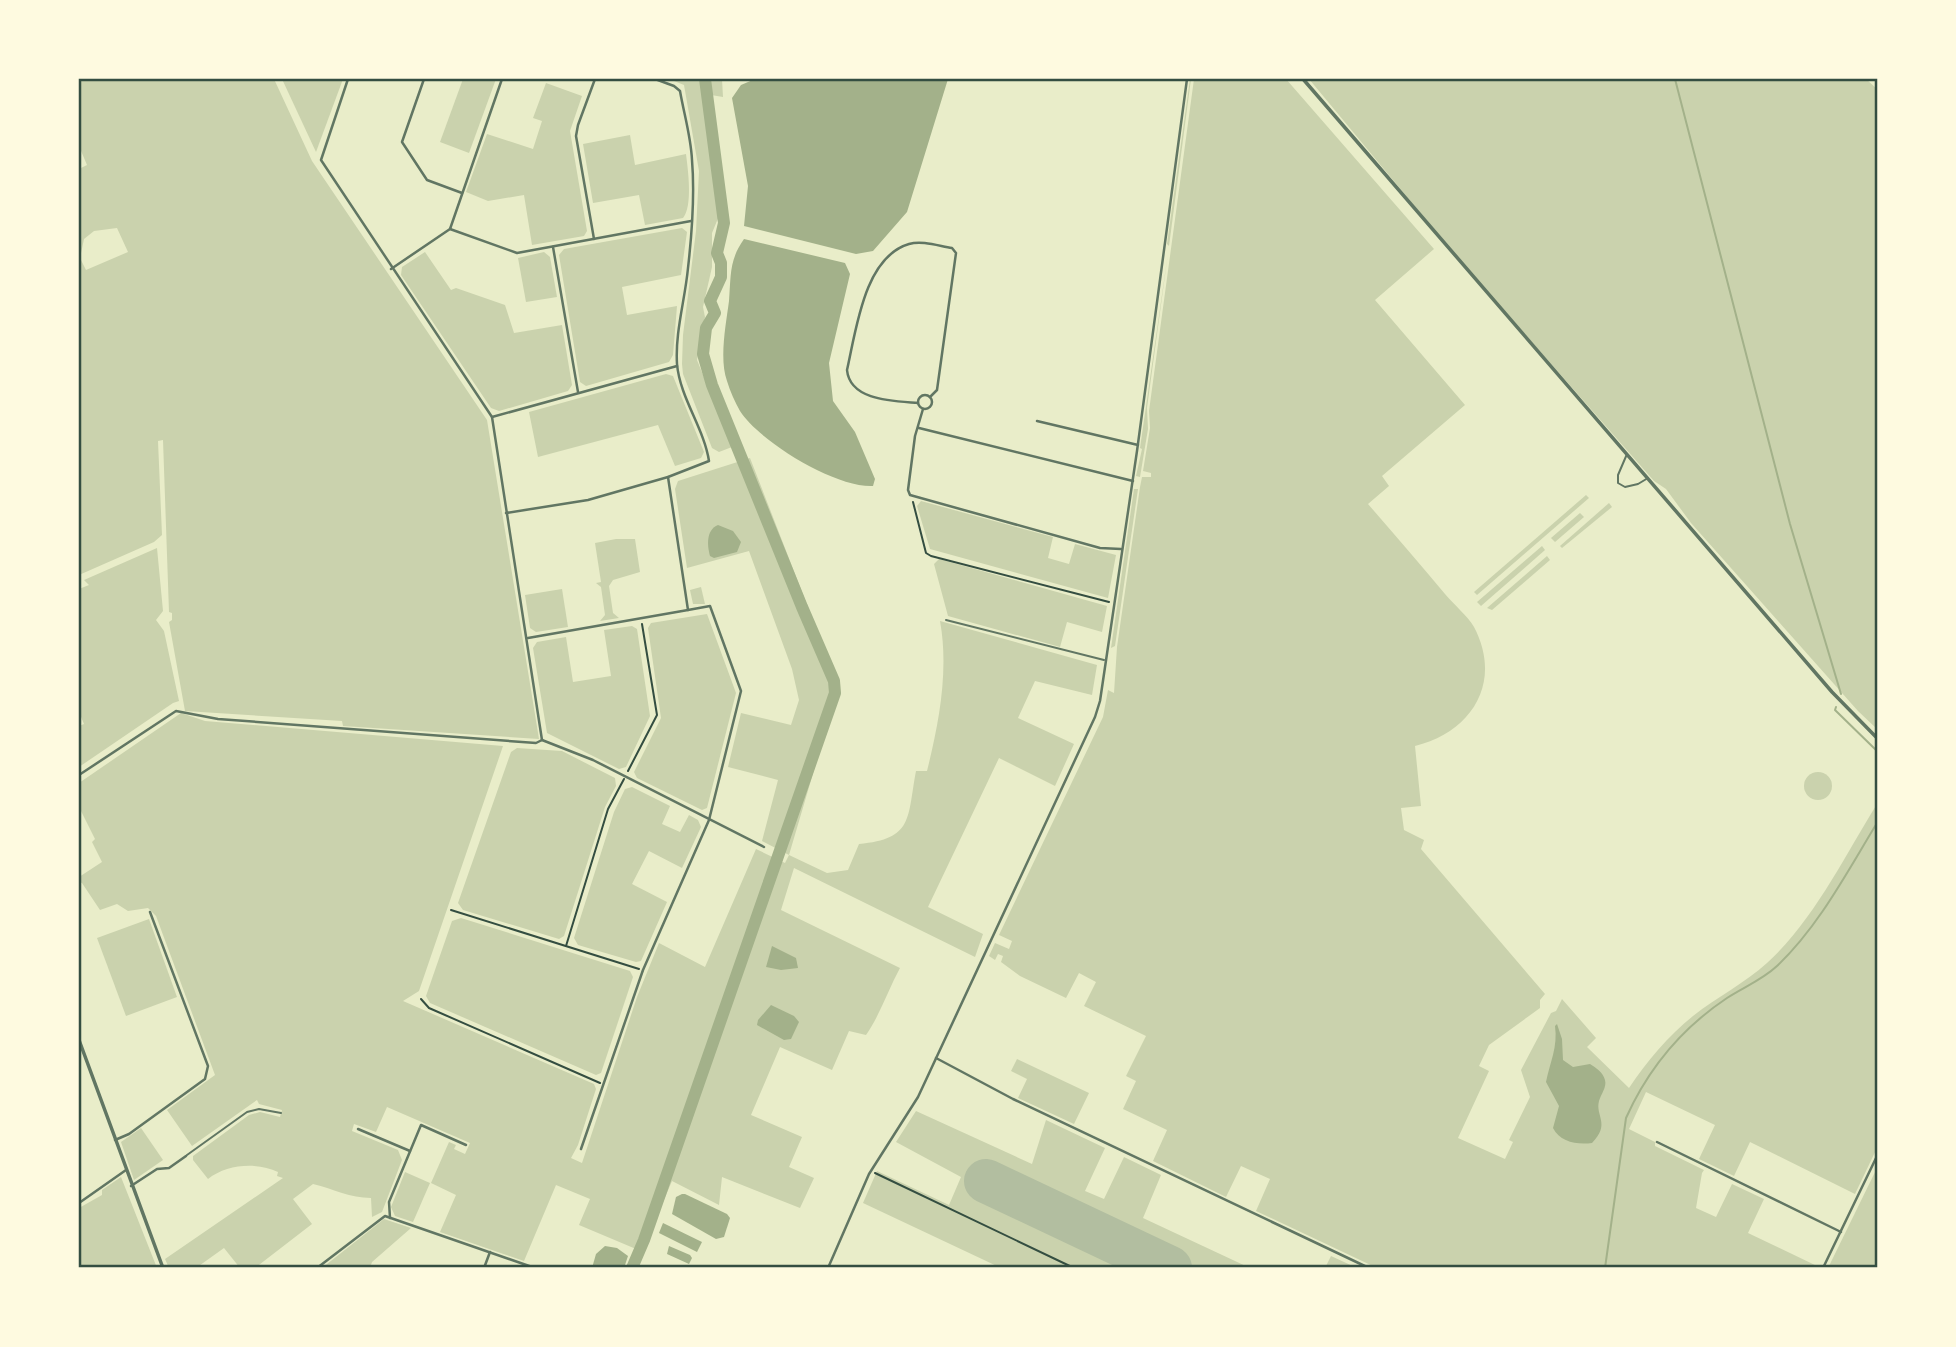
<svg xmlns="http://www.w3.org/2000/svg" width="1956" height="1347" font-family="'DejaVu Sans',sans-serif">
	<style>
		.green { fill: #cad2ad; fill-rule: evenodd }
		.water { fill: #a3b18a }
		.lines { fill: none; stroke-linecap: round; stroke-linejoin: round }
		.stream { stroke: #a3b18a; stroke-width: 2 }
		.river { stroke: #a3b18a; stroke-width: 12 }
		.runway { stroke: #b2bea0; stroke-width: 44 }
		.path { stroke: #344e41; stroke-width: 2 }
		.service { stroke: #617663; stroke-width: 2 }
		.minor { stroke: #617663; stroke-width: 2.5 }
		.tertiary { stroke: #617663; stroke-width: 3.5 }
		.neatline { fill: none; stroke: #344e41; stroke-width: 2.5 }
	</style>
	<rect width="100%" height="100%" fill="#e9edc9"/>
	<g class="green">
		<path d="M79,79H274L312,161L487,420L539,739L343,726L342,721L185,711L169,622L172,620V613L169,612L163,440L158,441L162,535L154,542L79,575V169L87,165L79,146ZM117,228L128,252L86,270L80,258L84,239L94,231Z"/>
		<path d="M282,79H343L316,152Z"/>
		<path d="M463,79H496L469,153L440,142Z"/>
		<path d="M669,79H722L723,97L705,94L715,155L719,216L712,233V267L703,307L705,317L697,360L732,447L719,452L712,448L683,374L682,364L683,335L696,231L699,171L684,85Z"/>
		<path d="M1190,79H1191L1169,246L1167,244Z"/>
		<path d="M1194,79H1286L1434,249L1375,300L1465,405L1382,476L1389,486L1368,504C1394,534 1420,564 1445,594C1454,605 1467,615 1474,627C1503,682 1472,732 1415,746L1421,806L1401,808L1404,830L1424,840L1421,849L1545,994L1540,1000V1008L1489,1045L1479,1066L1489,1071L1458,1138L1505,1159L1513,1142L1509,1140L1530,1097L1521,1070L1551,1013L1556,1011L1562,999L1596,1038L1587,1047L1629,1088C1647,1061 1668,1036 1693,1016C1717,997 1745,983 1767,963C1814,920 1844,857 1877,804V1148L1855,1194L1750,1142L1734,1176L1699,1159L1715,1125L1646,1092L1629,1129L1655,1142V1146L1704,1170L1702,1173L1696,1208L1716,1217L1732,1184L1764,1199L1748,1233L1817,1266L1816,1268H1736L1732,1266L1730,1268H1377L1256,1211L1270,1179L1241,1166L1226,1197L1153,1161L1167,1130L1123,1109L1136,1081L1126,1076L1146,1036L1084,1006L1096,982L1079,973L1066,998L1020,976L1001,962L1003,956L998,954L995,960L989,956L995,943L1009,949L1012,941L999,935L1103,717L1108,690L1114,693L1117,647L1140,487L1142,477H1151V473L1143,471L1150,428L1149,411Z"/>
		<path d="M1309,79H1866L1877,89V729L1858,711L1691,523L1666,489L1654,481L1452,251Z"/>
		<path d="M546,83L582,96L570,131L587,231L584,236L532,245L524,195L488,201L466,192L487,134L533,149L542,121L533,118Z"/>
		<path d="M630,135L635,165L686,154C688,170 693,206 683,218L645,225L639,195L593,203L583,144Z"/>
		<path d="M682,228L687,232L681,275L622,287L627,315L677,306L673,355L669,362L586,386L580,382L559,255L564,249Z"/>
		<path d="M425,252L451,290L456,288L505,305L514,333L562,325L572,385L568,391L499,411L491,408L401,275L402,267Z"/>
		<path d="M544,252L550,257L557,297L526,302L518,258Z"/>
		<path d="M1168,253L1147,408L1148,429L1140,477L1136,476L1142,449L1140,448Z"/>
		<path d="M666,374L673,376L704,452L701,458L675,466L658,425L538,457L529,412Z"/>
		<path d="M750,458L811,615L840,682L789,855L827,873L848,870L859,844C914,839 907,818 916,771H927C939,723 949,670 940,621L1097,665L1092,695L1035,681L1018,718L1074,744L1055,786L999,758L928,907L983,934L975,957L794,868L781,910L900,968C888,990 880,1015 866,1035L849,1031L832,1070L780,1047L751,1115L802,1137L789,1167L814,1178L800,1208L722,1177L719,1205L672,1181L635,1268H628L636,1249L579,1225L590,1199L556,1185L524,1261L440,1232L456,1195L431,1183L449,1142L456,1145L454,1149L465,1154L470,1143L387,1107L376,1132L354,1124L352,1131L398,1150L402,1160L382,1212L372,1217L371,1198C350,1198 334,1189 313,1184L293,1199L312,1224L255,1268H240L224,1248L196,1268H169L165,1259L283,1178L277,1176L278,1172C257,1162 227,1164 208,1179L193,1160V1156L249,1115L260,1112L280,1117L282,1110L259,1104L257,1100L192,1146L167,1110L215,1075L156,916L148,908L128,911L117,904L100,910L82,883L79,882V877L102,862L92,842L95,839L79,807V783L181,713L205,721L503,746L419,991L403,1001L594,1084L596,1089L578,1145L571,1158L582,1163L637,997L659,943L705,967L756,849L785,863L789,855L762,841L778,780L728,767L741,713L791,725L799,700L792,669L749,551L687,568L675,489L678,481Z"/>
		<path d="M1134,489H1138L1115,646L1111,648Z"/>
		<path d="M1586,495L1589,498L1477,595L1474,592Z"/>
		<path d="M921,501L1053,537L1048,558L1069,564L1075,544L1116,555L1108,598L930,549L917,506Z"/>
		<path d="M1609,503L1612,507L1562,548L1560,546Z"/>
		<path d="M1580,513L1584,517L1555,542L1551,538Z"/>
		<path d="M616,539H635L640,572L613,580L609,586L613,613L619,618L600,621L605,615L601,587L596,583L601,582L595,543Z"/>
		<path d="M1542,546L1545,550L1481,606L1477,602Z"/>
		<path d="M157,548L163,611L156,620L164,631L179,701L173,703L79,767V726L84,724L79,712V589L89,585L84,580Z"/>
		<path d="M1547,556L1550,560L1492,610L1487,608Z"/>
		<path d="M939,559L1107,606L1102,632L1067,622L1060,647L948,616L934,564Z"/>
		<path d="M701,587L705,604H693L690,590Z"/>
		<path d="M562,589L568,627L536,632L530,628L525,595Z"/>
		<path d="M707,614L736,693L707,808L702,810L637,778L634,772L661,718L648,628L651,623Z"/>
		<path d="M632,626L637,629L650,716L626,767L619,769L547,733L533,648L537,642L566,637L573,682L611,676L604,630Z"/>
		<path d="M517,748L562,751L615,778L616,786L605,807L564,936L559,939L463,910L458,903L511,752Z"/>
		<circle cx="1818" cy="786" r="14"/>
		<path d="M632,787L670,806L662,824L680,832L689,815L698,820L701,827L682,868L649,851L632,884L667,902L641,961L636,962L578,945L574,938L614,812L625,789Z"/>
		<path d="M461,918L630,971L633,977L601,1073L596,1075L430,1003L426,996L452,921Z"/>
		<path d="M149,919L177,997L126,1016L97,938Z"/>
		<path d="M1017,1059L1089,1093L1074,1124L1018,1098L1027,1079L1011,1071Z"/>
		<path d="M916,1111L1032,1164L1046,1120L1105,1148L1085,1191L1104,1199L1124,1157L1161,1175L1143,1218L1250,1268H1001L863,1203L877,1171L949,1205L961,1177L896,1142Z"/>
		<path d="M141,1128L163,1160L134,1180L121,1142Z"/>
		<path d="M1877,1168V1268H1834L1829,1266Z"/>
		<path d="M405,1172L430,1183L413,1222L395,1216L391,1207Z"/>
		<path d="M121,1177L157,1268H79V1208L102,1195V1190Z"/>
		<path d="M384,1219L411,1228L372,1262L370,1268H322Z"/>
		<path d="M1331,1256L1357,1268H1325Z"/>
	</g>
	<g class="water">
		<path d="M755,79H948L907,212L873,251L856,254L744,226L748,186L732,98L741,85Z"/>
		<path d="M744,239L845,263L850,274L829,363L833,401L855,432L875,479L873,486C836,488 760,442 740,411C735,402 730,391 727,381C719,359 726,324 729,301C731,276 729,260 744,239Z"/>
		<path d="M718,525L733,531L741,542L737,552L714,558L710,556C707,545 706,530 718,525Z"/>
		<path d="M772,946L796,958L798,968L781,970L766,967Z"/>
		<path d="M771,1005L794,1016L799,1022L791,1039L784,1040L757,1025L758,1020Z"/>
		<path d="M1557,1024L1562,1039L1563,1060L1573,1067L1590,1064C1596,1068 1603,1072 1605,1080C1607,1087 1601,1094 1599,1101C1595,1116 1611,1124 1592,1143C1577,1145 1560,1142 1553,1128L1559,1106L1546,1082C1550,1062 1558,1047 1555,1026Z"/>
		<path d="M682,1194H685L727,1214L730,1218L724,1237L716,1239L672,1214L676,1197Z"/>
		<path d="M663,1223L702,1242L697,1252L659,1233Z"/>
		<path d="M605,1246L617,1248L628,1256L624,1268H592L596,1254Z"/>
		<path d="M669,1246L690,1255L692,1258L689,1264L667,1254Z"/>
	</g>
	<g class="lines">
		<g class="stream">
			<path d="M1675,79L1790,524L1841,694"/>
			<path d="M1836,707L1835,710L1877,751"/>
			<path d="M1605,1268L1626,1118C1648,1069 1682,1028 1727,998C1744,987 1762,980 1777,966C1819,926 1847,872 1877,823"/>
		</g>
		<path class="river" d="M632,1268L644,1240L835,693L834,681L802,607L712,385L703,354L706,328L715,313L710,301L721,277V263L717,253L724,223L705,79"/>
		<path class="runway" d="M986,1181L1170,1268"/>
		<g class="path">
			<path d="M913,502L926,553L931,556L1109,602"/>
			<path d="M628,771L657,715L642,624"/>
			<path d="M451,910L639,969"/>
			<path d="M566,946L608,809L624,779"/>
			<path d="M421,999L429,1008L600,1083"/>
			<path d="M875,1173L1074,1268"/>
		</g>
		<g class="service">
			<path d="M1627,454L1618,475V483L1625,487L1638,484L1648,478"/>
			<path d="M946,620L1104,660"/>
			<path d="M187,1155L247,1112L259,1109L281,1113"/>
		</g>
		<g class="minor">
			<path d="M348,79L321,160L492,417L542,740"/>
			<path d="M424,79L402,142L427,180L462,193"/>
			<path d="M450,229L517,253L691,221"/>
			<path d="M594,239L576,136L578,125L595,79"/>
			<path d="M553,247L578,392"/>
			<path d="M391,269L450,229L502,79"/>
			<circle cx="925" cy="402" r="7"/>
			<path d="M918,403C894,401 850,401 847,370C856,331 864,257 909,244C922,240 939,246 952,248L956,253L937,390L930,397"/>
			<path d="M923,409L915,436L908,490L910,495L1100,548L1121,549"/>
			<path d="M492,417L677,366"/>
			<path d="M1037,421L1138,445"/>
			<path d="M919,428L1133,481"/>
			<path d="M506,513L588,500L668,477L709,461C704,428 680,398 677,364C675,332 685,300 688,268C692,233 695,196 692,160C691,137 684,114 680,91L674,86L655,79"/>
			<path d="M528,638L688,610L668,477"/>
			<path d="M542,740L593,760L764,847"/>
			<path d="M79,775L176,711L218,719L536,743L542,740"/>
			<path d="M936,1058L1013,1099L1369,1268"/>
			<path d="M358,1129L410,1151"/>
			<path d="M115,1140L129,1134L205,1079L208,1066L150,912"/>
			<path d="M1657,1142L1841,1232"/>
			<path d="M581,1149L643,970L709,820L741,691L710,606L688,610"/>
			<path d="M131,1186L157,1169L169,1168L186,1156"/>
			<path d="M79,1203L126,1170"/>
			<path d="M390,1218L389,1202L421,1125L466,1145"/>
			<path d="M317,1268L385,1216L535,1268"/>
			<path d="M484,1268L490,1252"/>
			<path d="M828,1268L869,1174L918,1097L1095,717L1100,701L1137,451L1187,79"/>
			<path d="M1823,1268L1877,1156"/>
		</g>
		<g class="tertiary">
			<path d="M1303,79L1832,692L1877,738"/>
			<path d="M79,1040L163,1268"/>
		</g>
	</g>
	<rect width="1956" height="1347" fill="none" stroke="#fefae0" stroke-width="161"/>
	<rect x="80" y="80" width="1796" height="1186" class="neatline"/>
</svg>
